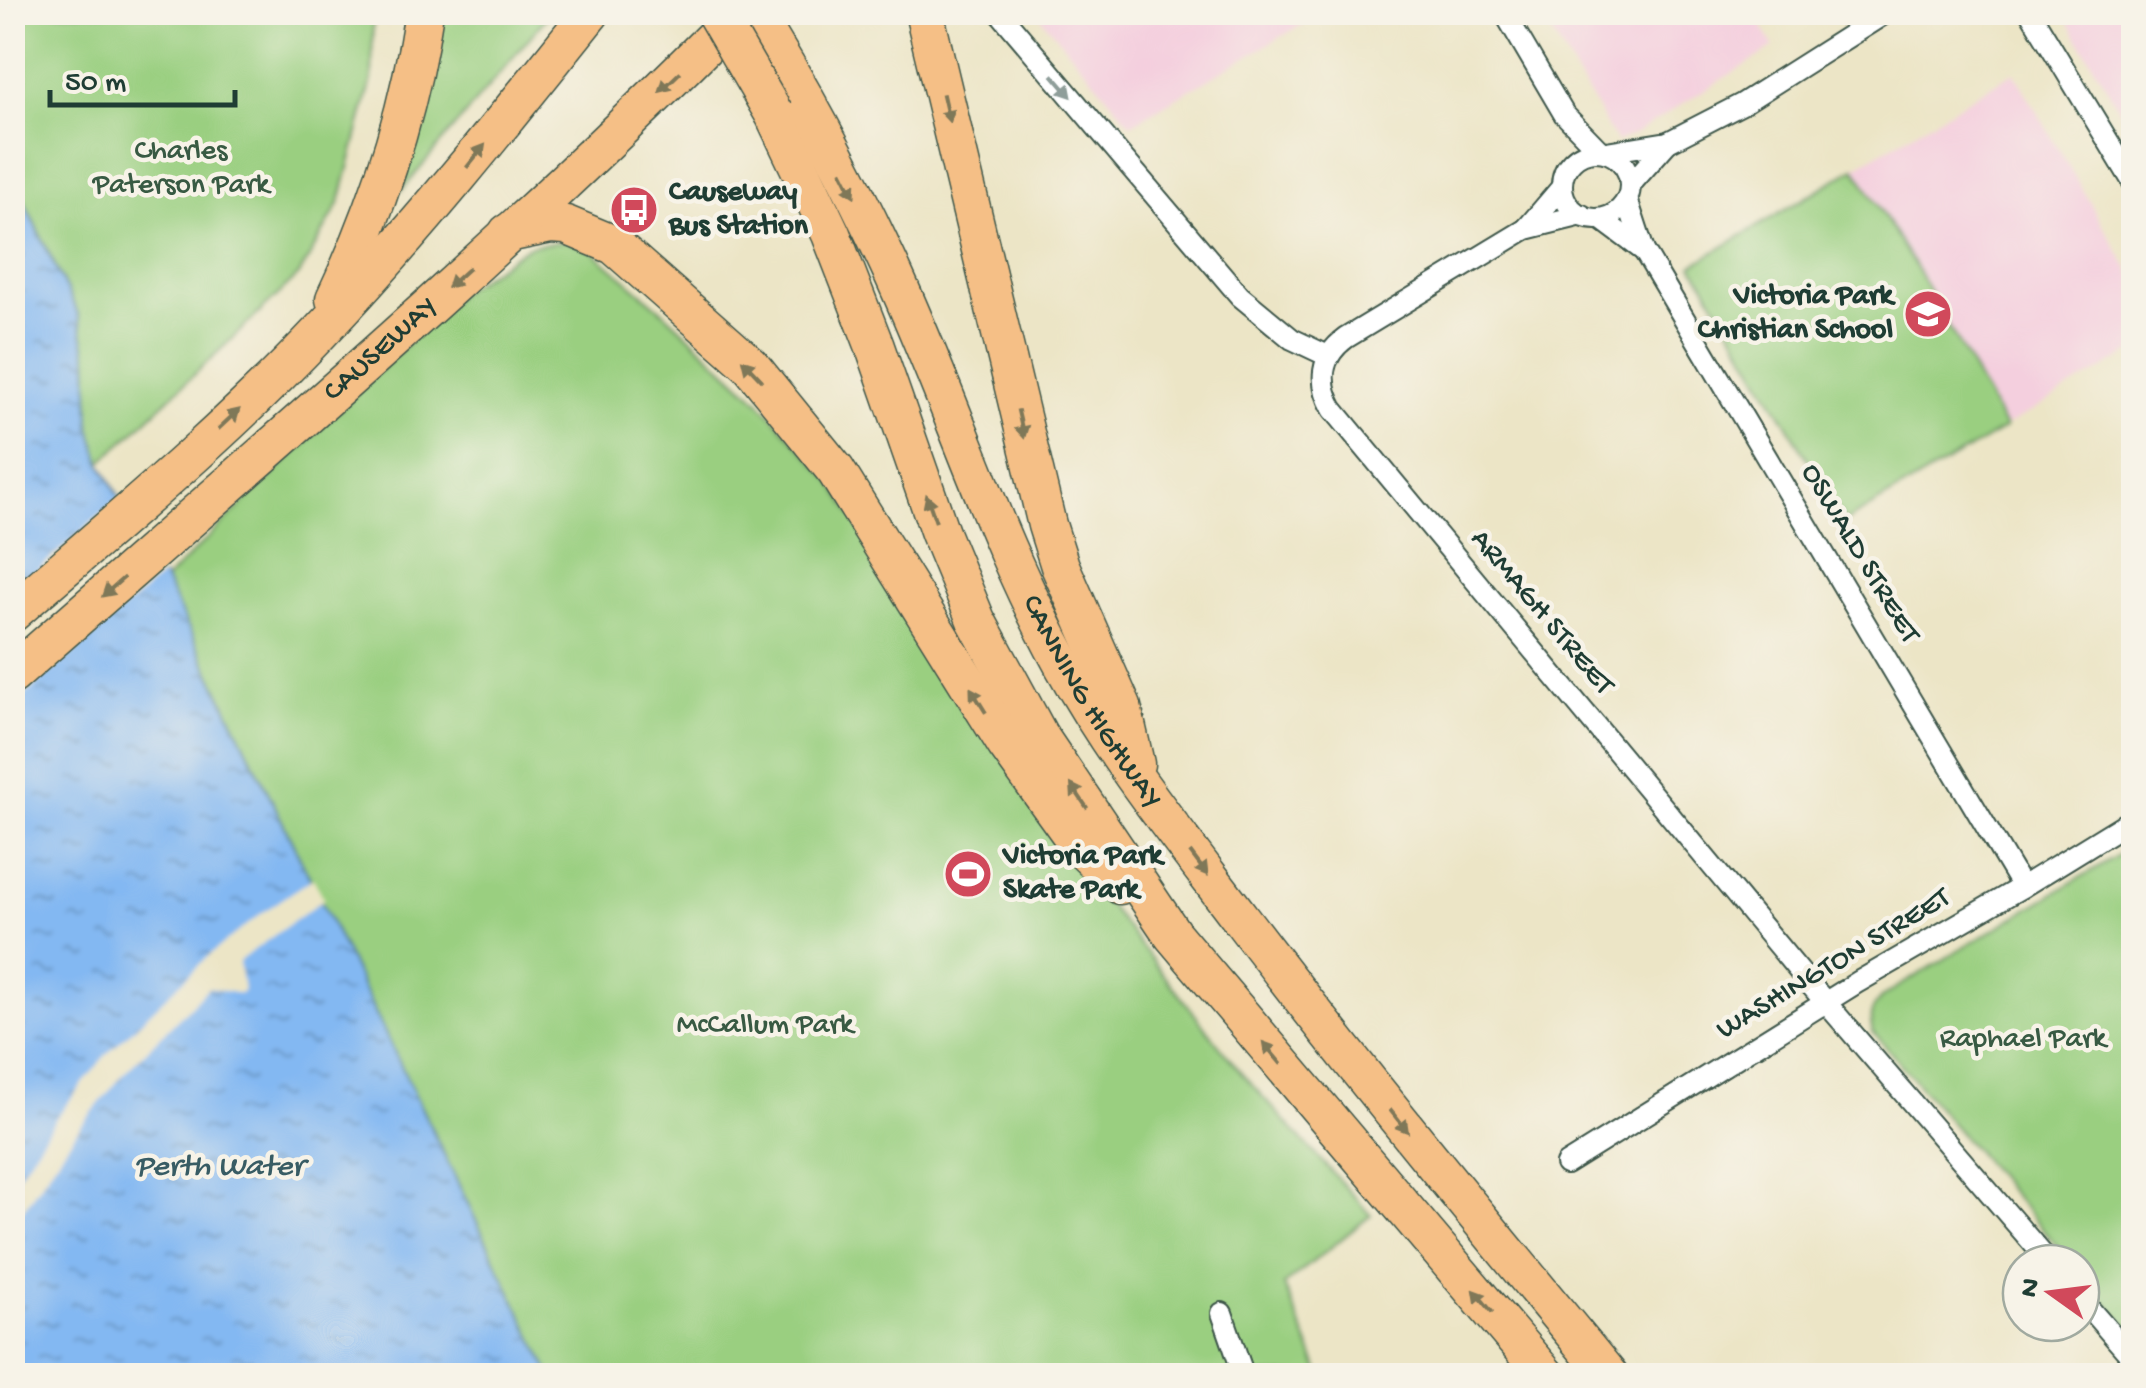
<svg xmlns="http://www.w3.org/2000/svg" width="2146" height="1388" font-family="'Gochi Hand',sans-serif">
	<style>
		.built { fill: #f4cfde }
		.green { fill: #9acf80; stroke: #5c865a; stroke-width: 2.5 }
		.water { fill: url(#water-ripples); stroke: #517a93; stroke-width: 2.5 }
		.pier { fill: #ece5c6 }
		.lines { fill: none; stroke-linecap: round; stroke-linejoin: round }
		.street-casing { stroke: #3e564a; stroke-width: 24 }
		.highway-casing { stroke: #3e564a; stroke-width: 41 }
		.street { stroke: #fff; stroke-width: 20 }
		.highway { stroke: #f5bf86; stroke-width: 38 }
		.highway-bridge-casing { stroke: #3e564a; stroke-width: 41; stroke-linecap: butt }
		.highway-bridge { stroke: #f5bf86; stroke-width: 38 }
		.oneway { fill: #7f7859 }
		.oneway2 { fill: #8f9e9a }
		.labels { text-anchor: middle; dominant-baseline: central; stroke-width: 9; stroke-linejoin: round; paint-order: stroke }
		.park-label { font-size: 30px; fill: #385a43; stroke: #f7f3e8 }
		.poi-label { font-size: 30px; font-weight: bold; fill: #1f3d34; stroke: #f7f3e8; text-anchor: start }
		.street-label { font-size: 30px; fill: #1f3d34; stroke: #f7f3e8 }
		.water-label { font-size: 32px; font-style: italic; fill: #385c64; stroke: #f7f3e8 }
	</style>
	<defs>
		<pattern id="water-ripples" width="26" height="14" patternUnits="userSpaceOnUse" patternTransform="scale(2.5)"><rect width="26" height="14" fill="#83b8f2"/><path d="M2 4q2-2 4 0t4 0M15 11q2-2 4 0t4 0" fill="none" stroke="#6b97c5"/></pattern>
	</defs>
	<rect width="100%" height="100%" fill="#f7f3e8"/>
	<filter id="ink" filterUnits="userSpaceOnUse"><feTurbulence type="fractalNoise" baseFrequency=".01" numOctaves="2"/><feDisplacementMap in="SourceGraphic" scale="20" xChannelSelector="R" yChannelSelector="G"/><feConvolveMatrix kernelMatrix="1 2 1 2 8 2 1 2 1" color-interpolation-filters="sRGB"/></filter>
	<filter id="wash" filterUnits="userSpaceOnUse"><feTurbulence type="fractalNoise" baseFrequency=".0048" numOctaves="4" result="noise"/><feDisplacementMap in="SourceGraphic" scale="40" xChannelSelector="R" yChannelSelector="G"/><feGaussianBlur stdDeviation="2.25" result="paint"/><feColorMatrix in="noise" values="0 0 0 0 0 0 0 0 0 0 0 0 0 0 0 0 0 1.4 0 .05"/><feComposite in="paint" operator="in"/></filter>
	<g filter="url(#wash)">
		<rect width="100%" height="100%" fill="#ece5c6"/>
		<g class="built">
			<path d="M1037,13H1322L1131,124Z"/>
			<path d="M1540,13H1754L1774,47L1633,135L1616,142Z"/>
			<path d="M2063,13H2133V132Z"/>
			<path d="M2014,72L2133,277V351L1845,522L1693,265Z"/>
		</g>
		<g class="green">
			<path d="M12,13H373L372,79L340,202L299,275L101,463L90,426L88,360L78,314L13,177Z"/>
			<path d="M440,13H550L401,191L420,129Z"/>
			<path d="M1855,168L1919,273L2005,428L1845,522L1693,265Z"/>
			<path d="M567,241L592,251L658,307L758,400L832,483L1051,832L1242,1074L1371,1215L1284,1285L1321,1375H551L165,580L460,292L529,246Z"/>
			<path d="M2133,846V1334L2081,1273V1263H2072L1873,1032C1868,1016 1871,1008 1883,996Z"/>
		</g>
		<path class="water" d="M12,177L78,314L88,360L90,425L101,463L165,580L551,1375H13Z"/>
		<g class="pier">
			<path d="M124,494L166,572L12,706L13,592Z"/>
			<path d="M313,878L324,899L239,961L243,990L240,994L208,988L126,1071L76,1132L13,1224V1183L56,1118L104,1057L207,957L263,912Z"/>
		</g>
	</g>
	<g filter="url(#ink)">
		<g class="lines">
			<g class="street-casing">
				<g id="street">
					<path d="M999,12L1240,296L1292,339L1328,356"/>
					<path d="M1504,12L1564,114L1599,150"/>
					<path d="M2030,12L2134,184"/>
					<circle cx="1596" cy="185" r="34"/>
					<path d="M1606,152L1668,142L1742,104L1887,12"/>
					<path d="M1630,185L1668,142"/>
					<path d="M1627,199L1644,251L2022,887"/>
					<path d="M1582,215L1526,229L1346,338C1320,357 1318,382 1333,409L1809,983L2050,1263"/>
					<path d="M1601,219L1644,251"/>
					<path d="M1526,229L1561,188"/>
					<path d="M1566,1164L1858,982L2022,887L2134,818"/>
					<path d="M2081,1299L2134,1360"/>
					<path d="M1222,1313L1244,1376"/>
				</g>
			</g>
			<g class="highway-casing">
				<g id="highway">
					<path id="s1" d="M753,12C802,89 846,173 885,256C949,391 991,535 1064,666C1114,757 1179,837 1241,919C1360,1075 1484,1225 1609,1376"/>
					<path d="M924,12L1047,525L1060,566L1122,707L1135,764"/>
					<path d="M774,114L831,234L875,347L940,533L976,620L1039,736L1173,935L1546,1376"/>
					<path d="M508,233L551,224L566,225L614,245L750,365L836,471L1006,744L1081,848L1120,885"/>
					<path d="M335,299C379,206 409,114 424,12"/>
					<path d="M12,613C117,522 226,432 321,331C417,230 504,121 591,12"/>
					<path id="s2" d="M12,675C257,459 509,245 739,12"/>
				</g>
			</g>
			<use href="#street" class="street"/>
			<use href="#highway" class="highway"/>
			<g class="highway-bridge-casing">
				<path id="highway-bridge" d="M715,12L774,114"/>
			</g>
			<use href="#highway-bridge" class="highway-bridge"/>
		</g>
		<defs><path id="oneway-solid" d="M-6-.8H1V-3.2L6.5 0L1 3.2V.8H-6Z" transform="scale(2.5)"/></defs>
		<g class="oneway">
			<use href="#oneway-solid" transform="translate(670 82) rotate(136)"/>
			<use href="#oneway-solid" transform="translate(946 108) rotate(77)"/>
			<use href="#oneway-solid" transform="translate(476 156) rotate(-51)"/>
			<use href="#oneway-solid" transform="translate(848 184) rotate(63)"/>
			<use href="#oneway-solid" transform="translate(458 278) rotate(138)"/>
			<use href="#oneway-solid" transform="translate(752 370) rotate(-134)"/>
			<use href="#oneway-solid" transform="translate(229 419) rotate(-43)"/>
			<use href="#oneway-solid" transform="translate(1021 424) rotate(77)"/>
			<use href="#oneway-solid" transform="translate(931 508) rotate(-109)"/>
			<use href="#oneway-solid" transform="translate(113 587) rotate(139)"/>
			<use href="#oneway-solid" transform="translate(978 700) rotate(-122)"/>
			<use href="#oneway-solid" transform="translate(1079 796) rotate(-124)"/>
			<use href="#oneway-solid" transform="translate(1199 864) rotate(53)"/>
			<use href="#oneway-solid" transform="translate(1272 1053) rotate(-130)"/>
			<use href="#oneway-solid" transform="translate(1399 1121) rotate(51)"/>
			<use href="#oneway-solid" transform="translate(1483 1301) rotate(-130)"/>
		</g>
		<use class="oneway2" href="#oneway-solid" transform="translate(1062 86) rotate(49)"/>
	</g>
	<defs>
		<g id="bus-disc" transform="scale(2.5)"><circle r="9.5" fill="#d1495b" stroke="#f7f3e8"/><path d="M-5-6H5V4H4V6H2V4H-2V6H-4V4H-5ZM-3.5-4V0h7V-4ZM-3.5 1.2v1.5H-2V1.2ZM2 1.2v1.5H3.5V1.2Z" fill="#fff"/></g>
		<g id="school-disc" transform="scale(2.5)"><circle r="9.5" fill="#d1495b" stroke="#f7f3e8"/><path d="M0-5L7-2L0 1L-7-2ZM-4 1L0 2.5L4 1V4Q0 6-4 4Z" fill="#fff"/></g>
		<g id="stadium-disc" transform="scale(2.5)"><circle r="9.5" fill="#d1495b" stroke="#f7f3e8"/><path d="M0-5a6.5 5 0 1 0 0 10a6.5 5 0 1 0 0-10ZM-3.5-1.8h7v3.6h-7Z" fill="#fff"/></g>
	</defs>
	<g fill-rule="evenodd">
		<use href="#bus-disc" x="634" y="210"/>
		<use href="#school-disc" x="1928" y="314"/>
		<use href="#stadium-disc" x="968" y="874"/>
	</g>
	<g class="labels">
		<g class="park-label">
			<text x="181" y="152">Charles<tspan x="181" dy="34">Paterson Park</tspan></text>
			<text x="765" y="1026">McCallum Park</text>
			<text x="2023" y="1040">Raphael Park</text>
		</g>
		<g class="poi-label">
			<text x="669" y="193">Causeway<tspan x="669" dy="34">Bus Station</tspan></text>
			<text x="1893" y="297" text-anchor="end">Victoria Park<tspan x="1893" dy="34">Christian School</tspan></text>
			<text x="1003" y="857">Victoria Park<tspan x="1003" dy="34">Skate Park</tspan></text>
		</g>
		<g class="street-label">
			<text stroke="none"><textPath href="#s2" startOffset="492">CAUSEWAY</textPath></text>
			<text transform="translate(1859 554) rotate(59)">OSWALD STREET</text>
			<text transform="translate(1541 613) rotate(50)">ARMAGH STREET</text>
			<text stroke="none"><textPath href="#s1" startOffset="770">CANNING HIGHWAY</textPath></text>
			<text transform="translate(1834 965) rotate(-31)">WASHINGTON STREET</text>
		</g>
		<g class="water-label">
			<text x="219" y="1168">Perth Water</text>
		</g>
	</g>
	<rect width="2146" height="1388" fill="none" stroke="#f7f3e8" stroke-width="50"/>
	<g transform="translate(2051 1293) rotate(284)"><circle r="48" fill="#f7f3e8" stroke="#a1aaa0" stroke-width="2.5"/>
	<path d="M0-8L18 38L0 25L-18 38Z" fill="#d1495b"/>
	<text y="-15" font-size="28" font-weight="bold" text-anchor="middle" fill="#1f3d34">N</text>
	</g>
	<path d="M50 90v15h185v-15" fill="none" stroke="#1f3d34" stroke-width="5"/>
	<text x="65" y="90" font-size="30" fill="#1f3d34" stroke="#f7f3e8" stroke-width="8" paint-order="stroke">50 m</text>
</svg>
